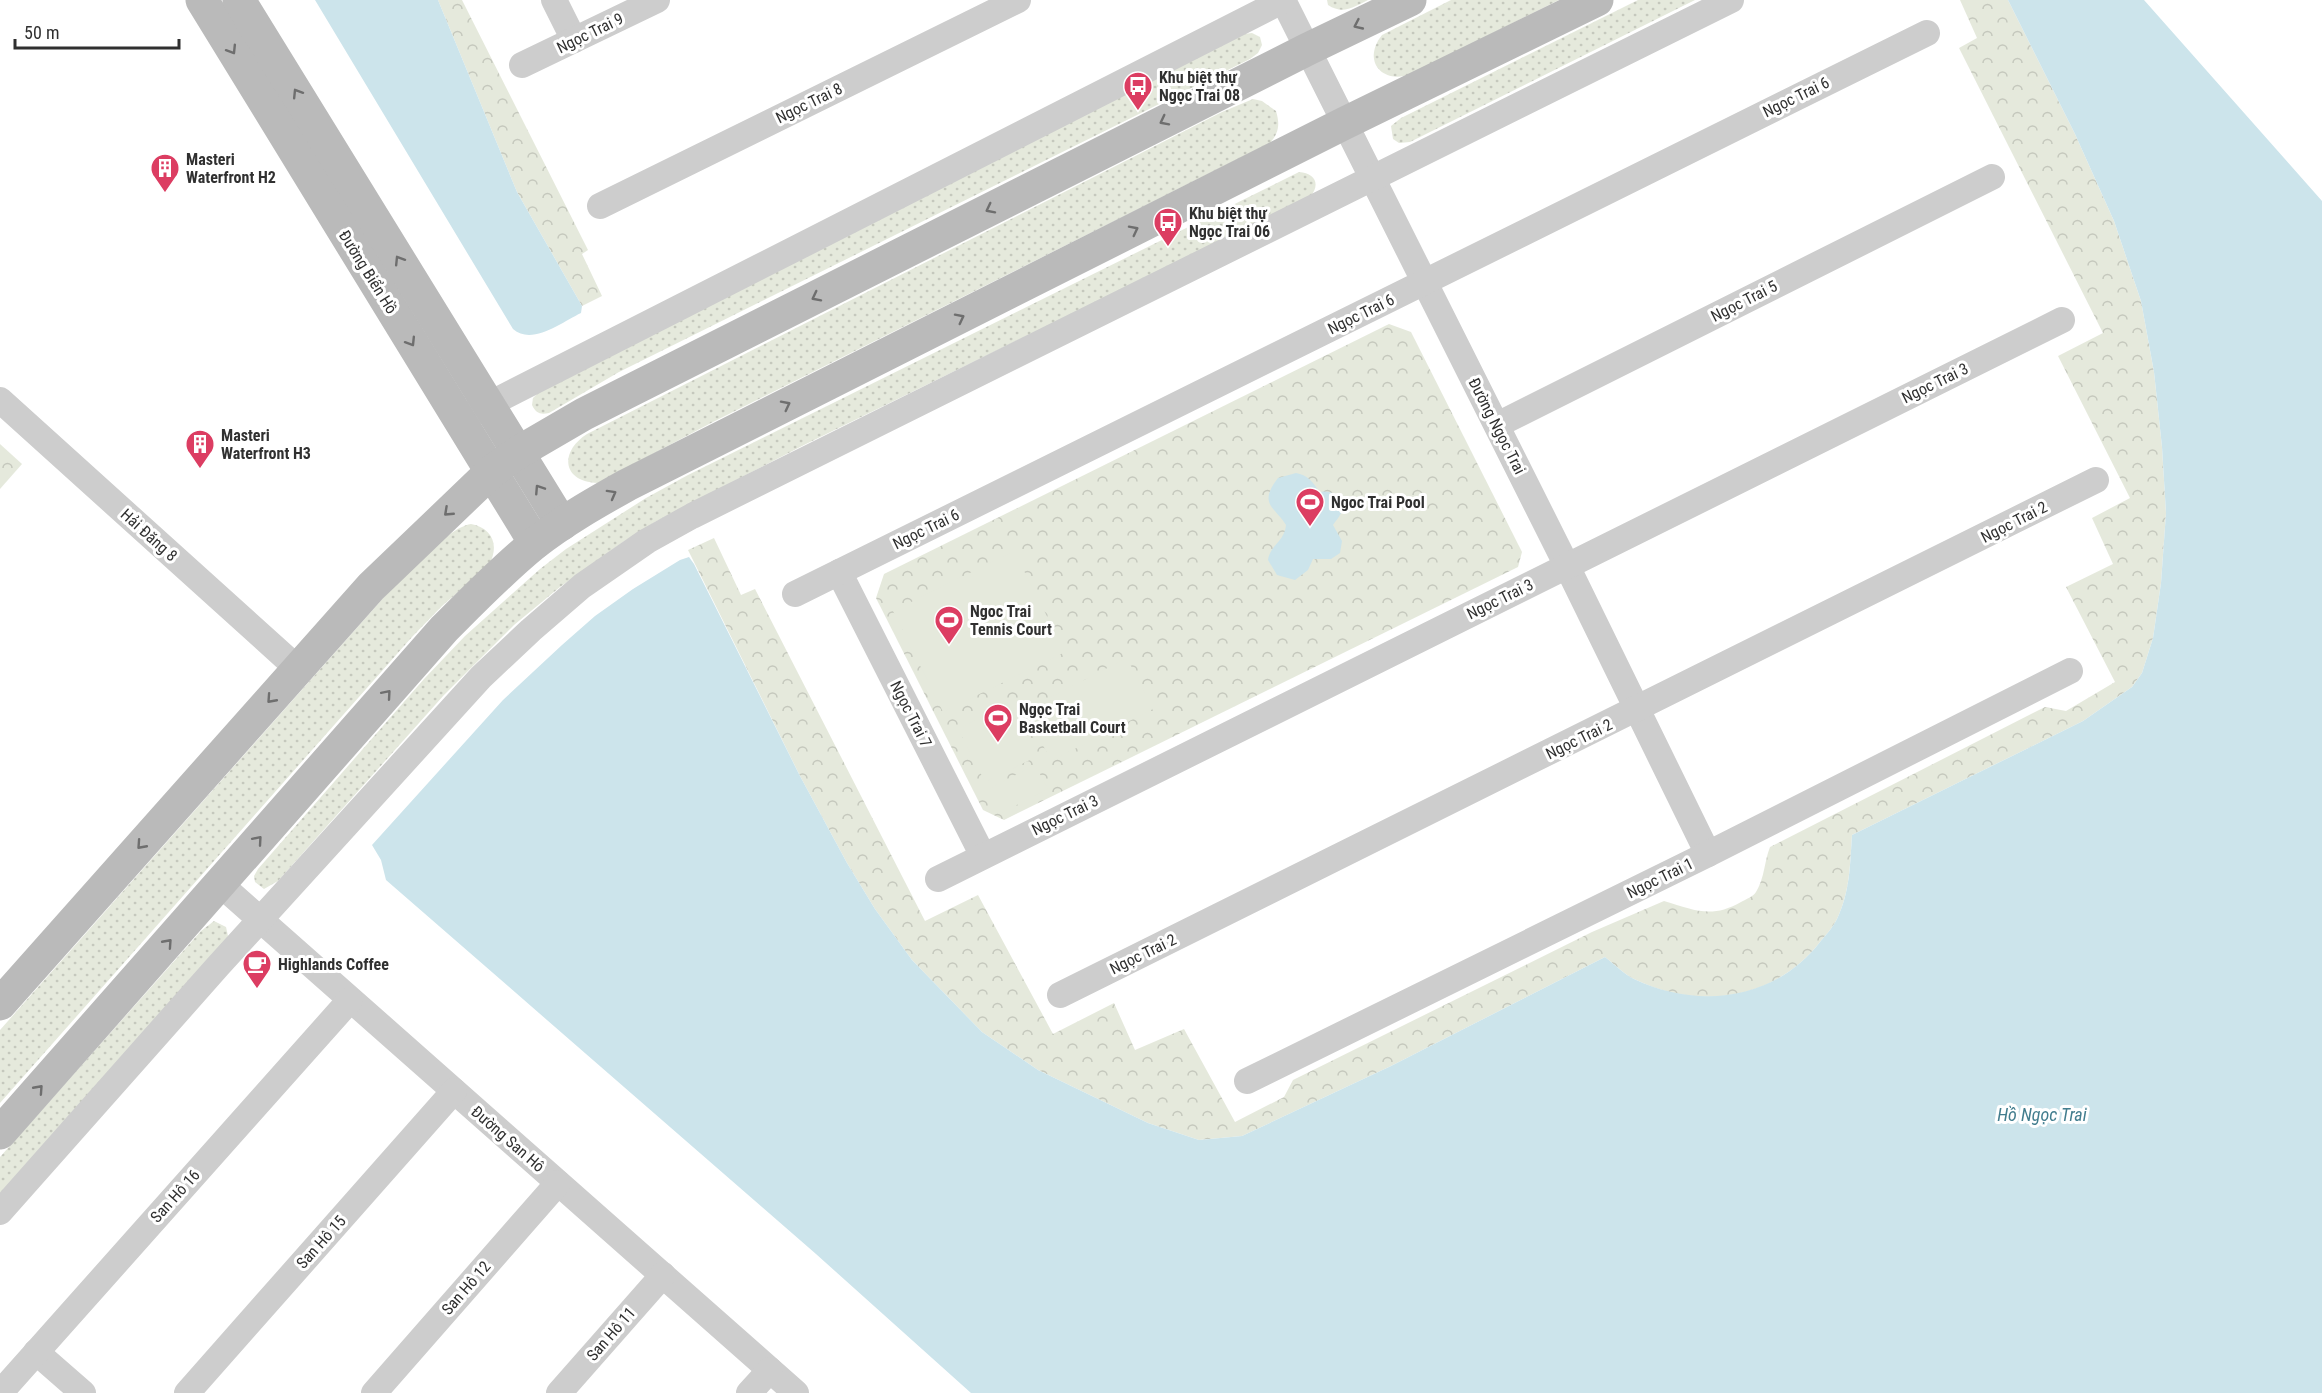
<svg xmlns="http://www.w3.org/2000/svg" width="2322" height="1393" font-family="'Roboto Condensed',sans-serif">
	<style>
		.grass { fill: url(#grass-dots) }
		.park { fill: url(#park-crowns) }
		.garden { fill: #e5e9dc }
		.water { fill: #cce4eb }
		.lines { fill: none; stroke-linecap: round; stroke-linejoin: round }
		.street { stroke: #cdcdcd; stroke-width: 26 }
		.secondary { stroke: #bababa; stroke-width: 33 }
		.oneway { stroke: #6e6e6e }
		.labels { text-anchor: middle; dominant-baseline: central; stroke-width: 6; stroke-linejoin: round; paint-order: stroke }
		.street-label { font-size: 16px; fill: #303030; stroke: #fff }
		.poi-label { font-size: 16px; font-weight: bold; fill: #303030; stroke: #fff; text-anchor: start }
		.water-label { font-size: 18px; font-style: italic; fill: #427d8e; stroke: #fff }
	</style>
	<defs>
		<pattern id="grass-dots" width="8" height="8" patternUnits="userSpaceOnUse" patternTransform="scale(1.5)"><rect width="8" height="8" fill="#e5e9dc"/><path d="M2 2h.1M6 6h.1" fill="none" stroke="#c5c8bd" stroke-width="1.8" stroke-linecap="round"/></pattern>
		<pattern id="park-crowns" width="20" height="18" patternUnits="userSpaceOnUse" patternTransform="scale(1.5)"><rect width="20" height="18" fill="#e5e9dc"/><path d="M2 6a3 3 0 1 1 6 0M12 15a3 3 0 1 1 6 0" fill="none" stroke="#c5c8bd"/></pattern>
	</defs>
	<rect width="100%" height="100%" fill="#fff"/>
	<g class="grass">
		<path d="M1327,0H1368C1354,7 1343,15 1328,5Z"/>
		<path d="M1451,0H1559L1411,74C1381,85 1362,60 1382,35Z"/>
		<path d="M1638,0H1695L1410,142L1399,143L1393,139L1391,126L1401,118Z"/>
		<path d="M1252,33L1260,37L1262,45L1258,53L1250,59L619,372L549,413C540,415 536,413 532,405L533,398L538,393L1244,34Z"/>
		<path d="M1253,99L1262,101L1276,111C1280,124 1279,133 1270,143L711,423L598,483C562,482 559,452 587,434L1222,112Z"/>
		<path d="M1299,172C1315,173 1321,184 1310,197L804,445L655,522L623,542L560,587L514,625L444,695L278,881L264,889L255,882L254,876L258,869L424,679L465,636L540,569L566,549L646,498L688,475Z"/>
		<path d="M471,524C492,528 500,545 489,565L442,606L412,637L0,1103V1030L378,604C397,584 445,528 471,524Z"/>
		<path d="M214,921L226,927L228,936L225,943L0,1195V1157L201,931Z"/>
	</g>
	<g class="park">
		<path d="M438,0H462L588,250L582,254L602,296L582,306L517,192Z"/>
		<path d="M1960,0H2008L2075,134L2114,221L2141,301L2154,372L2162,447L2166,513L2161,583L2153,638L2142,673L2132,687L2083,721L1852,835C1850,864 1850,892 1837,919C1833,927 1826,935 1820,942C1775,1000 1699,1011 1634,979C1624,974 1614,964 1605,957L1391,1066L1242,1136L1199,1140L1148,1123L1038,1070L982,1032L912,960L875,909L847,863L800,776L688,550L714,538L741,595L755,589L925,921L978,895L1053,1034L1114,1003L1135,1050L1184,1029L1235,1122L1284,1097L1293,1080L1592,932L1664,901C1695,910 1711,919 1741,902C1746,899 1753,897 1756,892C1765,877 1764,862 1770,847L2045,707L2066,711L2115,682L2066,587L2113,564L2092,518L2130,498L2058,356L2103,333L1959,48L1977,38Z"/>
		<path d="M1389,324L1411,332L1522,552L1518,567L1004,820L983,810L876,598L884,574Z"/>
		<path d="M0,444L22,464L0,489Z"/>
	</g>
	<g class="garden">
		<path d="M1014,551L1065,652L943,712L893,611Z"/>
		<path d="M1127,658L1153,709L1051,761L1025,710Z"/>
		<path d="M1011,703L1038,756L985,782L958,729Z"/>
		<path d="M1035,765L1048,789L1001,813L989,789Z"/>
	</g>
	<g class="water">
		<path d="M315,0H438L517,192L582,306L581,313C562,322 532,346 513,329Z"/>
		<path d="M2008,0H2144L2322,201V1393H971L816,1254L386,880L381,860L372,845L503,700L562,645L595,616L633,589L680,560L689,557L694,564L800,776L847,863L875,909L912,960L982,1032L1038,1070L1148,1123L1199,1140L1242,1136L1391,1066L1605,957C1614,964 1624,974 1634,979C1699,1010 1775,1000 1820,942C1826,935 1833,927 1837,919C1850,892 1850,865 1852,835L2083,721L2132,687L2142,673L2153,638L2161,583L2166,513L2162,447L2154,372L2141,301L2114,221L2075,134Z"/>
		<path d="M1296,473C1307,475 1313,481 1319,492C1332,489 1347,498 1341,513C1339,518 1336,520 1333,525L1342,541L1340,553L1331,559H1313L1308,570L1295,580L1277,575L1268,560C1270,545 1285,541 1286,525C1274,506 1258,504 1278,478Z"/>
	</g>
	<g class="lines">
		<g class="street">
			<path d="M554,0L574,40"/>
			<path d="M1283,0L1567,566L1708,854"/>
			<path d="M522,65L657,0"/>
			<path d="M600,206L1018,0"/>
			<path d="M0,400L298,669"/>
			<path d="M474,412L1284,0"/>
			<path d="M1497,425L1992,177"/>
			<path d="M839,572L983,856"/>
			<path d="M795,594L1927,33"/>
			<path d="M938,879L2062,320"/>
			<path d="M220,884L796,1393"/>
			<path d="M1060,995L2096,480"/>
			<path d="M1247,1081L1708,854L2070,671"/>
			<path d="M0,1212L218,966L481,677L531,630L582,586L647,541L692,516L1731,0"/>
			<path d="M36,1352L83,1393"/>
			<path d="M0,1393L350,1000"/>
			<path d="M187,1393L454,1091"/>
			<path d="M374,1393L558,1183"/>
			<path d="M559,1393L663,1275"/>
			<path d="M749,1393L770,1370"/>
		</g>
		<g class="secondary">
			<path d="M202,0L535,543"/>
			<path d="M239,0L562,524"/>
			<path d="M0,1004L371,587L491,472L517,453L584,414L1308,49L1410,0"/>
			<path d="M0,1133L444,629C473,600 502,570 534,544C563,521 595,503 627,485L1345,123L1597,0"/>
		</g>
	</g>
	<defs><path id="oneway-chevron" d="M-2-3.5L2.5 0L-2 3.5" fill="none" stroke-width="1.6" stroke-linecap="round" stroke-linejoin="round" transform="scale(1.5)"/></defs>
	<g class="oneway">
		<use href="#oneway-chevron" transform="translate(1358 25) rotate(155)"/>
		<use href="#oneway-chevron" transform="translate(232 50) rotate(58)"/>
		<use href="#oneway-chevron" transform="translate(297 93) rotate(-122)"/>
		<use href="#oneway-chevron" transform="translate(1164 121) rotate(153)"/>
		<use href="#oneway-chevron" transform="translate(990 209) rotate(153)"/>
		<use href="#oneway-chevron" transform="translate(1134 230) rotate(-27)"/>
		<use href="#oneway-chevron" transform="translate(399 260) rotate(-122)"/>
		<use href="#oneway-chevron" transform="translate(816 297) rotate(153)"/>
		<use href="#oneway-chevron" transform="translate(960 318) rotate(-27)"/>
		<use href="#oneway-chevron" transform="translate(411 342) rotate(58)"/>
		<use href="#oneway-chevron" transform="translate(786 405) rotate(-27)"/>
		<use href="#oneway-chevron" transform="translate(539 489) rotate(-123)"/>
		<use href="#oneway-chevron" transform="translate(612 494) rotate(-29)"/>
		<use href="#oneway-chevron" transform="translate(448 512) rotate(137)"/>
		<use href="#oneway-chevron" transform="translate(387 694) rotate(-49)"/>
		<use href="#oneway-chevron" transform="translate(271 699) rotate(132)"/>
		<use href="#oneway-chevron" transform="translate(258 840) rotate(-49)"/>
		<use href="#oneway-chevron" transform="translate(141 845) rotate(132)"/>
		<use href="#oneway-chevron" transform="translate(168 943) rotate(-48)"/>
		<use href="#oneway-chevron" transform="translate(39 1089) rotate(-48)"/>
	</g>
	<defs>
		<g id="bus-pin" transform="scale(1.5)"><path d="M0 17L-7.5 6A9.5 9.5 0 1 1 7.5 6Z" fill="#dc3d62" stroke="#fff"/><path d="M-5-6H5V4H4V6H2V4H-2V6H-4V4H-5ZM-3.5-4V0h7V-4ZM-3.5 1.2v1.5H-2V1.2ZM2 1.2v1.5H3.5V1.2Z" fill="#fff"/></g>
		<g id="building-pin" transform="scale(1.5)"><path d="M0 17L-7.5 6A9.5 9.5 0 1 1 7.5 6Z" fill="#dc3d62" stroke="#fff"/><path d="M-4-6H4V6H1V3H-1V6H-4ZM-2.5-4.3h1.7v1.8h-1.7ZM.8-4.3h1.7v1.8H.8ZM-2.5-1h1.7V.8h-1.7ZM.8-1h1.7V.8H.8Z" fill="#fff"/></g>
		<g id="stadium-pin" transform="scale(1.5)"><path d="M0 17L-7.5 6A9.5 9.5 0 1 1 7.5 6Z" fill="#dc3d62" stroke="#fff"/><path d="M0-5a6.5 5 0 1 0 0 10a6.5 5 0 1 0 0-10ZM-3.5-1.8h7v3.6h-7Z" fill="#fff"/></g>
		<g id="cafe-pin" transform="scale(1.5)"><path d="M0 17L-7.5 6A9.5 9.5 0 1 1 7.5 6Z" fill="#dc3d62" stroke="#fff"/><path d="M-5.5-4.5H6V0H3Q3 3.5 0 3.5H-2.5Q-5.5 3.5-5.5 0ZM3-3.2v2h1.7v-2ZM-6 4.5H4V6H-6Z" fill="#fff"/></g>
	</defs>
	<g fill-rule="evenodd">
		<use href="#bus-pin" x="1138" y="86"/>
		<use href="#building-pin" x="165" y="168"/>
		<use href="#bus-pin" x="1168" y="222"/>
		<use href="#building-pin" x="200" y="444"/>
		<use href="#stadium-pin" x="1310" y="502"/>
		<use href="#stadium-pin" x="949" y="620"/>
		<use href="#stadium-pin" x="998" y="718"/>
		<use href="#cafe-pin" x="257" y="964"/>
	</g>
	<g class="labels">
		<g class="street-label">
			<text transform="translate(590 33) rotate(-26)">Ngọc Trai 9</text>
			<text transform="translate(1796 97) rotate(-26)">Ngọc Trai 6</text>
			<text transform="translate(809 103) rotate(-26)">Ngọc Trai 8</text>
			<text transform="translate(368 272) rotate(58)">Đường Biển Hồ</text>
			<text transform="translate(1744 301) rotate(-27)">Ngọc Trai 5</text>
			<text transform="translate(1361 314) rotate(-26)">Ngọc Trai 6</text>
			<text transform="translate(1935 383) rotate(-26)">Ngọc Trai 3</text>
			<text transform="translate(1497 426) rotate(63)">Đường Ngọc Trai</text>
			<text transform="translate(2014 522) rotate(-27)">Ngọc Trai 2</text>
			<text transform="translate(926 529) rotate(-26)">Ngọc Trai 6</text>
			<text transform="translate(149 535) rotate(42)">Hải Đăng 8</text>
			<text transform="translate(1500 599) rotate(-26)">Ngọc Trai 3</text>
			<text transform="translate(911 714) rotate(63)">Ngọc Trai 7</text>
			<text transform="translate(1579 739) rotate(-26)">Ngọc Trai 2</text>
			<text transform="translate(1065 815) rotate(-26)">Ngọc Trai 3</text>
			<text transform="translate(1660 878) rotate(-26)">Ngọc Trai 1</text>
			<text transform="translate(1143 954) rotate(-26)">Ngọc Trai 2</text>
			<text transform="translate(508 1139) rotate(41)">Đường San Hô</text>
			<text transform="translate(175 1196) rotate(-48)">San Hô 16</text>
			<text transform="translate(321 1242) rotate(-48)">San Hô 15</text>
			<text transform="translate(466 1288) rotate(-49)">San Hô 12</text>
			<text transform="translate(611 1334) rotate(-49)">San Hô 11</text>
		</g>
		<g class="poi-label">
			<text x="1159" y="77">Khu biệt thự<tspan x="1159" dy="18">Ngọc Trai 08</tspan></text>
			<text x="186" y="159">Masteri<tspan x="186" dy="18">Waterfront H2</tspan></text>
			<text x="1189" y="213">Khu biệt thự<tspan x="1189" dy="18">Ngọc Trai 06</tspan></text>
			<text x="221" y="435">Masteri<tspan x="221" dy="18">Waterfront H3</tspan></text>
			<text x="1331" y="502">Ngoc Trai Pool</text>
			<text x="970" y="611">Ngoc Trai<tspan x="970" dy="18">Tennis Court</tspan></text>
			<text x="1019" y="709">Ngọc Trai<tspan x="1019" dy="18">Basketball Court</tspan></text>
			<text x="278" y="964">Highlands Coffee</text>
		</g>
		<g class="water-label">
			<text x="2042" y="1114">Hồ Ngọc Trai</text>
		</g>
	</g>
	<path d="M15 39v9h164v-9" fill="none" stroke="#303030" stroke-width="3"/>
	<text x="24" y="39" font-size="18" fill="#303030" stroke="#ffffff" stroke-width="4.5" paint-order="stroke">50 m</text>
</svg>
